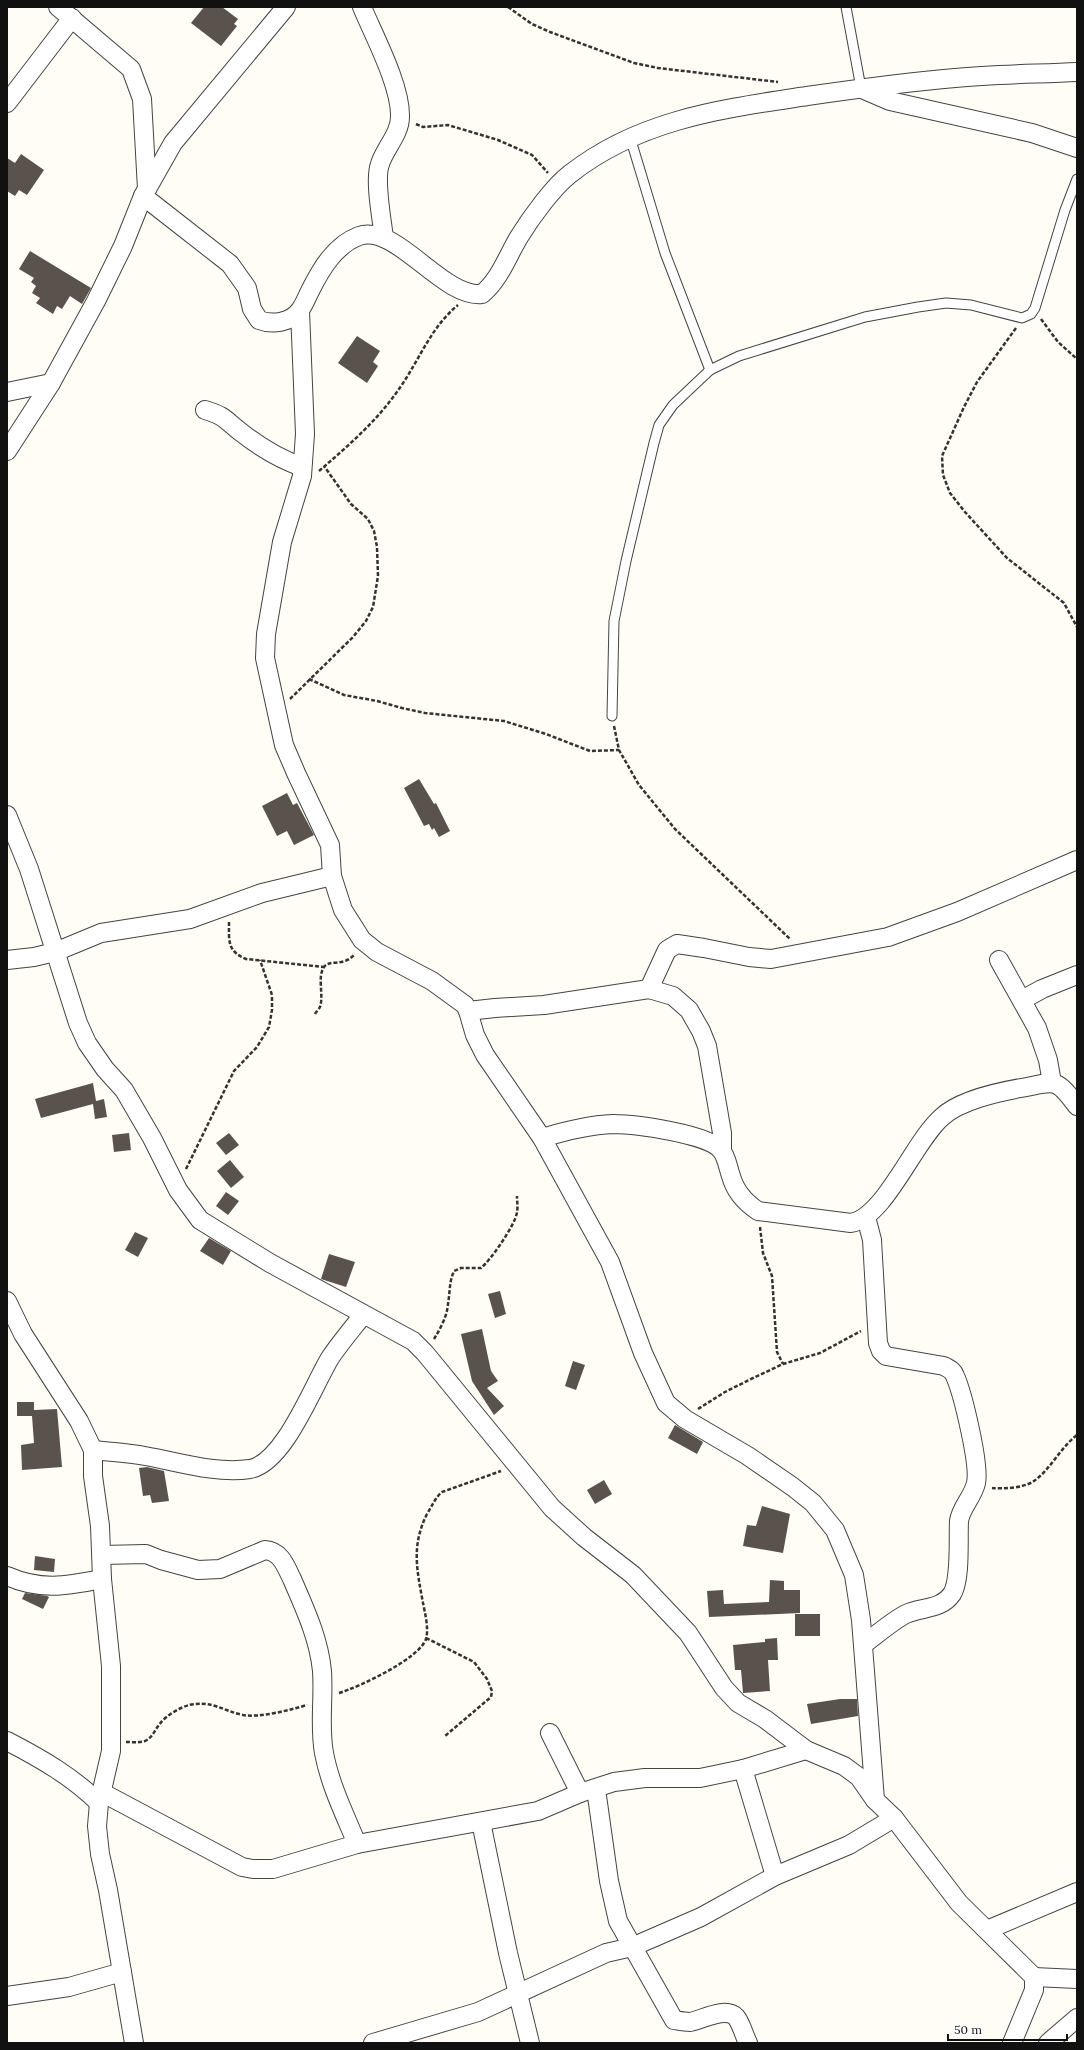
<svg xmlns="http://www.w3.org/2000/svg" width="1084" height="2050" font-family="Lora,serif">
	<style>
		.building { fill: #5a524d }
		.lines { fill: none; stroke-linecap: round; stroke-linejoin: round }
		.lane-casing { stroke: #444; stroke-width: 11 }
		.street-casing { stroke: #444; stroke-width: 20 }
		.path { stroke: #333; stroke-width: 2.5; stroke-dasharray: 4 2; stroke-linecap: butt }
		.lane { stroke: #fff; stroke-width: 9 }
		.street { stroke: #fff; stroke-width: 18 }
	</style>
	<rect width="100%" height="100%" fill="#fffdf5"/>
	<g class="building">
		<path d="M204,7H222L238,19L234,24L237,26L221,46L191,23Z"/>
		<path d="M21,154L44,170L27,195L19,190L15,196L7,191V158L15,163Z"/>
		<path d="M30,251L91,288L82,304L70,296L62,309L57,306L53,314L36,303L40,298L32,293L36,286L31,282L34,278L19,269Z"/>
		<path d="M357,336L380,351L373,362L378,366L367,383L338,363Z"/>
		<path d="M419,779L434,804L436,803L450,831L439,837L434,828L432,830L429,824L424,826L404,788Z"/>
		<path d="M287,793L293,805L297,803L314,835L294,845L287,831L277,836L262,806Z"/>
		<path d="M93,1083L96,1101L104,1099L107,1117L95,1119L93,1104L41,1118L35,1099Z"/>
		<path d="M129,1133L131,1150L114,1152L112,1135Z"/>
		<path d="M229,1133L239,1145L226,1155L216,1143Z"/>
		<path d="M230,1160L244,1177L231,1188L217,1171Z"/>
		<path d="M226,1192L239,1201L228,1215L216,1206Z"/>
		<path d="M135,1232L148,1238L138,1257L125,1250Z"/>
		<path d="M209,1238L231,1251L223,1265L200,1251Z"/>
		<path d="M329,1254L355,1262L346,1287L321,1279Z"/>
		<path d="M500,1291L506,1314L495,1318L488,1294Z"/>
		<path d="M482,1329L491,1371L498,1381L487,1388L504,1406L494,1415L472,1381L461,1334Z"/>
		<path d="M573,1361L585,1365L576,1390L565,1386Z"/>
		<path d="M17,1402H34V1410L57,1409L62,1467L22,1470L21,1445L34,1443L32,1416H17Z"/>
		<path d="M675,1425L703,1442L697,1454L668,1438Z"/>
		<path d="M147,1467L164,1471L169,1501L152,1503L150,1495L143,1496L139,1468Z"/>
		<path d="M604,1480L612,1494L595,1504L587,1490Z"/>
		<path d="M762,1506L790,1514L783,1553L743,1546L747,1525L756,1526Z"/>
		<path d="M35,1556L55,1559L54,1572L34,1570Z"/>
		<path d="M770,1580L784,1581V1590H800V1613L709,1617L707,1591L723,1590L724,1604L769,1602Z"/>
		<path d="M25,1593L47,1596L49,1597L43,1609L22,1599Z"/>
		<rect x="795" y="1614" width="25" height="22"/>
		<path d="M777,1638L778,1660H768L770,1691L743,1693L741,1670H735L733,1645L765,1642V1639Z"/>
		<path d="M840,1699H857L858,1716L811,1724L807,1704Z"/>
	</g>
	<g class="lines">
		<g class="lane-casing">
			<g id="lane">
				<path d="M846,7L861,88"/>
				<path d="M630,137L665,253L710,370"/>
				<path d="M612,716L614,621L626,561L654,443L659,425L673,405L710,370L739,356L865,317L918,307L946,303L971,305L1022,318L1031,314L1035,308L1065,210L1077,179"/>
			</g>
		</g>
		<g class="street-casing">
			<g id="street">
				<path d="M58,7L131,69L142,99L147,189"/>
				<path d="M362,7C374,36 401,86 400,117C400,134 385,148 380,164C374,180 382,220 384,238"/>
				<path d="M862,89L890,101L1032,133L1077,148"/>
				<path d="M7,103L72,18"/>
				<path d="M143,196L230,264L247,288L252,309L259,320C272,325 291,323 300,310C304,305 307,297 310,291C321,269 335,245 359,236C396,223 442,298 482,294C500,279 507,257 519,237C530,219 553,187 570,174C640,119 722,109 807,96C856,89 906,82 955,78C996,74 1037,74 1077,72"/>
				<path d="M300,311L305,434L302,476L282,542L266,634L265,658L284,745L296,773L330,845L332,876L343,910L362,940L377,952L432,981L465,1005L468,1011L475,1035L485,1055L542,1138L610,1262L643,1353L666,1403L685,1419L748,1456L793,1487L813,1503L835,1530L854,1575L861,1620L875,1800"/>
				<path d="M7,392L51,383"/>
				<path d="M205,410C226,416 226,421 242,433C261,448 280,459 302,467"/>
				<path d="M7,451L51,383L96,301L123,246L143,196L173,143L286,7"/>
				<path d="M7,815L29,869L78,1023L87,1043L105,1069L124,1090L152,1138L178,1190L200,1220L270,1263L413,1341L425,1353L552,1508L584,1537L633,1575L688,1633L724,1688L738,1703L765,1719L806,1750L844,1766L859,1777L875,1800L894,1818L959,1903L1034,1977V1990L1012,2043"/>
				<path d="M7,960L34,957L55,952L101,933L190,919L262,893L332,876"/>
				<path d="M999,960L1037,1028L1048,1060L1052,1083"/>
				<path d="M649,989L667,950L677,944L704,948L749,957L771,959L888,937L957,912L1077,860"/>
				<path d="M1022,1000L1042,989L1077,975"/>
				<path d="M468,1011L495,1008L544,1005L649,989L673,996L689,1010L701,1031L707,1046L722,1133V1150"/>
				<path d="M542,1138C565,1131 589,1125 613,1124C635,1124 708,1134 721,1150C727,1157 728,1168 731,1176C735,1191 746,1203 758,1211L851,1223C885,1217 914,1141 942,1117C959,1101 998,1092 1021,1088C1055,1082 1055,1076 1077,1106"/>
				<path d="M7,1301L23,1334L79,1421L93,1450V1476L100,1526L102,1579L111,1666V1751L99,1803L97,1826L100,1854L108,1890L134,2043"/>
				<path d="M93,1450C110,1452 128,1453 145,1456C179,1462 215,1474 250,1469C284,1463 313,1386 330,1358C340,1343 352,1329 363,1315"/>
				<path d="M102,1555L146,1554L161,1560L198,1570L220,1569L265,1550C281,1551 286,1567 292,1579C305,1609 319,1639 322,1671C324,1699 319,1726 324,1753C330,1785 345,1815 357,1844"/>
				<path d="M7,1576C41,1591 66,1586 102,1579"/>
				<path d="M864,1644C875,1636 895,1619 906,1614C921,1607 941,1610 952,1594C961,1580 958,1539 959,1521C961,1507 973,1497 976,1483C980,1465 963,1394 955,1376C953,1370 949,1369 944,1366L886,1356L881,1351L878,1343L872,1240L866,1217"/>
				<path d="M550,1733L580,1793"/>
				<path d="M7,1741C40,1758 73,1777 99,1803"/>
				<path d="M743,1769L775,1876"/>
				<path d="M596,1789L609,1881L618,1921L674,2020C680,2021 685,2022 690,2022C702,2020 725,2006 736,2017C741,2023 744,2035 748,2043"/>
				<path d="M103,1793L242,1867L253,1869H273L357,1844L538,1811L580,1793L614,1782L645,1778H700L743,1769L806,1750"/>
				<path d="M481,1822L508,1953L530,2043"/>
				<path d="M987,1930L1077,1892"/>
				<path d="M1034,1977L1077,1979"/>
				<path d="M7,1996L69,1987L122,1972"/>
				<path d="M373,2043L478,2012L606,1953L632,1947L701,1917L775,1876L849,1845L894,1818"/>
				<path d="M1048,2043L1077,2018"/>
			</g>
		</g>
		<g class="path">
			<path d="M508,7L532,24L550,32L634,63L658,68L778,82"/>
			<path d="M416,124L423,127L448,125L498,140L532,155L548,173"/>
			<path d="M1041,319L1058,342L1077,359"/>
			<path d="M1016,328L977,382L964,407L942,456L943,475L950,493L965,512L1007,558L1064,603L1077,627"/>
			<path d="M319,471C348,446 377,421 399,389C419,361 430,328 458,305"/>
			<path d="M309,679L344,695L377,701L402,708L425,713L504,721L546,734L590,751L619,750"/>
			<path d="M290,699L353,637L366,621L373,607L378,576L377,547L374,531L368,519L351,504L324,466"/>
			<path d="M614,726L619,750L639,785L675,829L790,939"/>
			<path d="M229,922C229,941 227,951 246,959L324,967"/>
			<path d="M315,1014C316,1012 319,1009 320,1007C324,995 317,977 324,967C330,959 343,967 354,955"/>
			<path d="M186,1169L234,1071L257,1047L269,1027L272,1010V995L260,960"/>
			<path d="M760,1227L763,1253L772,1276L777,1352L783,1364"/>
			<path d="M434,1339C440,1329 447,1317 448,1304C450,1293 449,1282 454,1271L461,1268H481C490,1261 516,1224 517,1212C518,1207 517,1202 517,1196"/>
			<path d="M698,1409L725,1392L751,1379L783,1364L820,1353L861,1331"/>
			<path d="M992,1488C1004,1489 1024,1488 1034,1481C1050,1470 1060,1448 1077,1435"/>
			<path d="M426,1638L474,1662L487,1679L492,1691L491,1697L445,1736"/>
			<path d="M339,1693C359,1687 419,1659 426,1639C429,1629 425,1613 423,1603C417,1570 411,1546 427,1514C432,1506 435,1498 442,1492L501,1471"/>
			<path d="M126,1742C132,1742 139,1743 145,1741C153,1737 154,1731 159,1725C165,1716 179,1708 189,1705C212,1700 223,1711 243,1715C260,1718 290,1710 307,1705"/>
		</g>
		<use href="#lane" class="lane"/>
		<use href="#street" class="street"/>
	</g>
	<rect width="1084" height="2050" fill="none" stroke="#111111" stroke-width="16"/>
	<path d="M948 2034v6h119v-6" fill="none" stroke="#111111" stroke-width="2"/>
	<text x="954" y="2034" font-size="12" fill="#111111" stroke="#ffffff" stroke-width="3" paint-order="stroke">50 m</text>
</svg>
